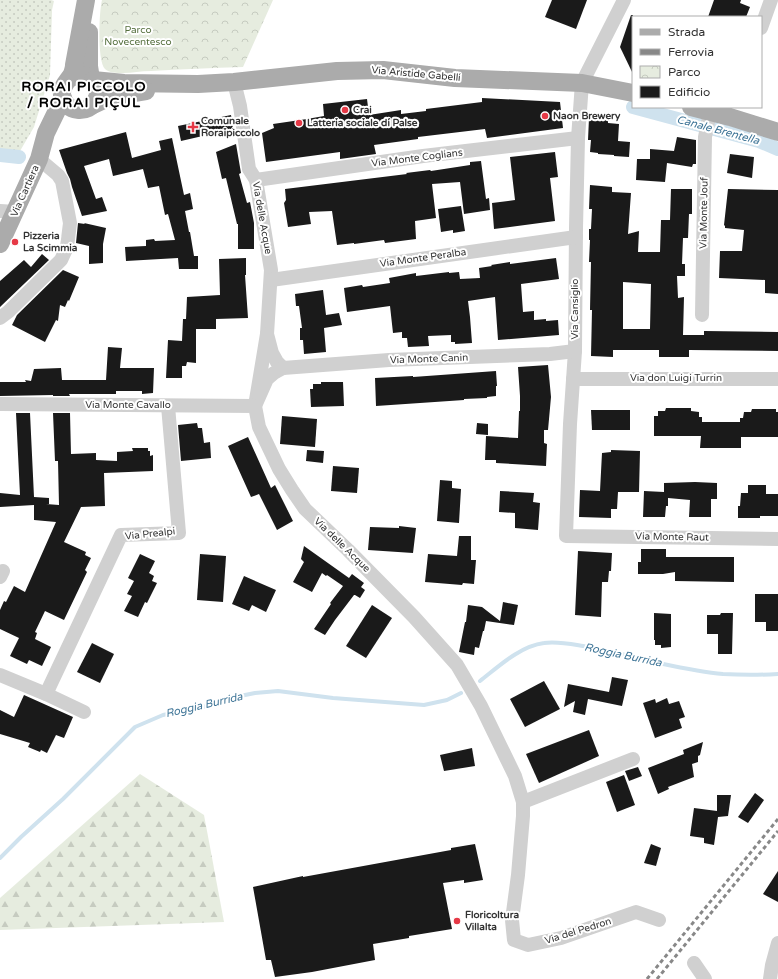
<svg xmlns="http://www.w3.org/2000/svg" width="778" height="979" font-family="'Varela Round',sans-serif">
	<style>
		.forest { fill: url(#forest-firs) }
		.park { fill: url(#park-crowns) }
		.garden { fill: url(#garden-dots) }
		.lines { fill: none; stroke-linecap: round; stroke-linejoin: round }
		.stream { stroke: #cfe2ee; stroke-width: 4 }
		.canal { stroke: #cfe2ee; stroke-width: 14 }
		.building { fill: #1a1a1a; fill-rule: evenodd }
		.minor { stroke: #d0d0d0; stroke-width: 14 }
		.major { stroke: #ababab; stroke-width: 18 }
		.rail { stroke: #888; stroke-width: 3; stroke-dasharray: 4 3; stroke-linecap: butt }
		.poi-dot { fill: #e63946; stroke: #fff; stroke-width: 1.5 }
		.labels { text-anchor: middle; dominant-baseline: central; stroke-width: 4; stroke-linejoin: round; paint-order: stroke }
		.park-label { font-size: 10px; fill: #56703f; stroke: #fff }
		.street-label { font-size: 10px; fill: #333; stroke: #fff }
		.poi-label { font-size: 10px; font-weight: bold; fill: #333; stroke: #fff; text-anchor: start }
		.water-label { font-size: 11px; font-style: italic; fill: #3f7597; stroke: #fff }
		.district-label { font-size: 14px; font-weight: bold; letter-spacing: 1px; fill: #000; stroke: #fff }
	</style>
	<defs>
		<pattern id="forest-firs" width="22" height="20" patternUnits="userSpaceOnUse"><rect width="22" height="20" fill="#e6ecdf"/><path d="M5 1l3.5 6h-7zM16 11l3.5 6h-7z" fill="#c6cbc0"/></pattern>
		<pattern id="park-crowns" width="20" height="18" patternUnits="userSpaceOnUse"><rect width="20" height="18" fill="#e6ecdf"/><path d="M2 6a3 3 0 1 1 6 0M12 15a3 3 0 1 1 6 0" fill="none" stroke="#c6cbc0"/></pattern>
		<pattern id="garden-dots" width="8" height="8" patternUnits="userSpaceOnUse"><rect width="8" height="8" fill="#e6ecdf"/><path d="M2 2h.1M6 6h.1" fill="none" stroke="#c6cbc0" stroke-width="1.8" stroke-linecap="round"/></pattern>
	</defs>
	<rect width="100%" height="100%" fill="#fff"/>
	<path class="forest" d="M140,774L204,815L224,922L0,930V898Z"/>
	<path class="park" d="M102,0H273L243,67C212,68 181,69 151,71C141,71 132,73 123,73C117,73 109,73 105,69C97,61 99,12 102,0Z"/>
	<path class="garden" d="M0,0H51L54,1L52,10L50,75L34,127L20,151L0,149Z"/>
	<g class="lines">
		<g class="stream">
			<path d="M480,681C498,667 520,646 544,643C557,641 571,644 583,646C606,650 627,655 649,661C673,666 698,672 723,674C741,675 760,675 778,674"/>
			<path d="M0,858L21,837L63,799L135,727L163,715L207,706L221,703L240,696L255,693L278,691L333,698L424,705L447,700L461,693"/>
		</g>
		<g class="canal">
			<path d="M633,107L759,141L778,149"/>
			<path d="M0,155L19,157"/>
		</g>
	</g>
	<g class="building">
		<path d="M552,0H587L576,29L545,17Z"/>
		<path d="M714,0H741L740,3L750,7L746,17H708Z"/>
		<path d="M631,15H633V74L620,47Z"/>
		<path d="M482,98L560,102L563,128L487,138L485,129L418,137V139L374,145L376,154L340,159V152L266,162L262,133L274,128L273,124L307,119L324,116L323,104L367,99L369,115L401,110V114L426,111V109L482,102Z"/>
		<path d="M231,115L233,129L181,141L178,126Z"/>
		<path d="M589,118L608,120V123L619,124L618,141L630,142L629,157L614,156V155L598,154V153L590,152L591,140H588Z"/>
		<path d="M126,132L132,158L161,150L159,141L172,138L184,195L190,193L193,209L185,211L189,232H190L194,256H198V269H179L178,258L126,261L125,247L146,246V240L154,239L155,241L175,240L168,214L165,215L159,186L148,188L143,169L113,176L109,159L84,166L96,199L102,197L107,211L82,216L72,187L70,179L67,173L59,150Z"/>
		<path d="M677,137L696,140V164H693L692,167L667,163L665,182L636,180L637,159H650V149L674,151Z"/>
		<path d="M236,144L241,173L239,174L247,203L250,202L254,223V249H238V224H237L226,178L222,179L216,152Z"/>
		<path d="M555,152L558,177L550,178L555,221L494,229L492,203L515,200L510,157Z"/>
		<path d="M730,154L754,157L752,178L727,173Z"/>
		<path d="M481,161L486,199L489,198L490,210L464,214L460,182L432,184L436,218L415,221L416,239L385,243L384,240L354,244V243L337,245L332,211L309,212L311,224L288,227L284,203L286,200L285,189L407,174L406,173L430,170L431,171L470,165V162Z"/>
		<path d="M590,185L612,187V192L631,193L628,234L639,231L638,252H660L661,220H670L671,189H692V214H689L688,238H683L682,264H685V276H677L678,298L684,297L683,335H704V331L778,332V351L689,350V357H659V350H613V357L591,356L592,310H590L591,262H589L590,240H589V229H591L592,209H589ZM623,282L651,284L650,329H623Z"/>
		<path d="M728,189L778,190V294L765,293V280L719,278L720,251H742L744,230L725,228V226L724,225Z"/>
		<path d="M461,206L465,231L453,233V230L441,232L438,209Z"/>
		<path d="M78,223L85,224L84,223L106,228L103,244V263L89,264V246L76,243Z"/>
		<path d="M42,254L49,260L0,307V281L24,260L31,267Z"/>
		<path d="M246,258V275H245L248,318L216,319V329H196V363L187,362L186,366H182V378H166L168,340L182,341L183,319H186L187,297L220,295L219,259Z"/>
		<path d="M556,258L559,279L521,284L523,312L534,311V320L546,319V321L558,320L559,335L498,340L495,297L468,301L470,317L472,343L455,344V342H451V335L428,336L429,346L408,347L407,338H402V332L393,333L390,306L347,312L344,288L362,285L363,287L390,283L389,278L416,273V276L449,272V273L459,272L460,279L480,278L479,268L492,266L491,265L510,262V264Z"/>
		<path d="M63,270L79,277L69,301L68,300L65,307L60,305L58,321L56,320L45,342L12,325L17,315Z"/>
		<path d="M323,290L326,315L339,313L342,325L324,328L326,352L304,354L303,340H300V328H302L299,306H296L295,294Z"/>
		<path d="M108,347L122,348L120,368H154L153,393L142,394V391H116V394H69L70,396H53V395L0,396V382H26L25,380L31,381L34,369L61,368L62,380H106Z"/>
		<path d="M548,365L551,397L548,430H544V443L547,444L546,466L496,463V460H485L486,436L518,438L519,411H520V396L518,367Z"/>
		<path d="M496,371L497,386H496V396L487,397V398L464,399V400L376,406L375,378L413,376V377Z"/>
		<path d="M321,382H343L344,406L311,407L310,389H313V384H321Z"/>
		<path d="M666,408H691V411L699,412V417H702V422H740V418H743L744,412H751L752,409H776V412H778V437H741V448H700L701,436H654V416H658V411H665Z"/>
		<path d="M591,410H630V430H592Z"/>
		<path d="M16,413H30L34,497L49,498V504H46L59,505L58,461H55L53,413H70L71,454L96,453V460L117,461V452L133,451L132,448H148V451H150V456L153,455V471L104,473L105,506L81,507L64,542L86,552L85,555L91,558L85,570L87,572L64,620L45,611L35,632L37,633L35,639L51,647L42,666L29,660L27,664L10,656L19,638L0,629V610L4,601L6,602L14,586L25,592L56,522L34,520V505L0,507V493L20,495Z"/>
		<path d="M282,416L317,419L315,447L280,444Z"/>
		<path d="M197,423L198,428H202L204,443L210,442L211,458L181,461L178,425Z"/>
		<path d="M477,423L488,424V435L476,434Z"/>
		<path d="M248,437L271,488L275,485L293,521L277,530L259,494L251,497L228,446Z"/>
		<path d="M307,450L324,451L323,463L306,461Z"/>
		<path d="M611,450L640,451L639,492H618L617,509H611V518L579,517L580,490L600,491L602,453L611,452Z"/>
		<path d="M333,466L359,468L357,493L331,491Z"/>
		<path d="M440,480L452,481V488L461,489L459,523L437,521Z"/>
		<path d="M695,482L717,483V499H711V517H689L690,500L668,498V506H666L665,517H643L644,491L664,492V483Z"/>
		<path d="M748,485H766V494H778V516H760V518H738V506H740L741,493H748Z"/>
		<path d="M500,491L534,493L533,502L540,503L538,530L515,528V513L499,512Z"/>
		<path d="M399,526L416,528L413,553L368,550L370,527L399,528Z"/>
		<path d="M459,536H471V560H476L474,584L463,583L462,585L425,582L428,554L457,556Z"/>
		<path d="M304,546L349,578L352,574L364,583L361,587L365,590L360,598L355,595H354L335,620L325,635L314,629L331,604L330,603L343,586L327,575L326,576L322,573L312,592L293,582L304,562L301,559Z"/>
		<path d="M641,549H666V557H734V582L675,581V572L663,574H638V562H641Z"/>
		<path d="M578,551L612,553L611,571H609L608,582H602L601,617L575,615Z"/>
		<path d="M140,554L155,561L149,573L154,576L152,581L157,583L147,603L145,602L138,617L124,611L132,596L127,594L134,581L128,578Z"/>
		<path d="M200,554L226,556L223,602L197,600Z"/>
		<path d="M244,576L276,590L266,612L252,605L249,611L232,604Z"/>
		<path d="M755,594H778V631H766V622H755Z"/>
		<path d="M503,602L518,605L514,625L486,621L484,631H483L479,648L475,647L474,655L459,652L465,622H466L468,605L482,607L500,621Z"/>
		<path d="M372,605L392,618L366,658L346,646Z"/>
		<path d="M654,613L671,614V647L661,648V645H655V640H654Z"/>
		<path d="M721,613H733L732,654H718V634H707V615H720Z"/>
		<path d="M92,643L114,654L100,683L77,672Z"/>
		<path d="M612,677L628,680L622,706L588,699L585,715L573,712L575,701L564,707L568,684L609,692Z"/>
		<path d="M544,681L560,709L525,727L510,699Z"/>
		<path d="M24,695L73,717L64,738L56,735L47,753L41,750L40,752L28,747L30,743L0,734V710L14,717Z"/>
		<path d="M667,698L669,704L679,701L685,717L679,719L682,728L655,738L643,703L655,699L656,703Z"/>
		<path d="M589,730L599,756L539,783L526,754Z"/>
		<path d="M703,742L700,755L698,756V762L692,764L694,777L668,787L669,789L658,794L648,768L684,754L683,750Z"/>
		<path d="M472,748L475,766L444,771L440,755Z"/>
		<path d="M638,767L642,776L629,781L625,771Z"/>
		<path d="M624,775L635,805L617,812L606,782Z"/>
		<path d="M755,793L764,800L748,823L738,817Z"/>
		<path d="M717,795H731L728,816L718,817L714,845L704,843V838L690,836L694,808L717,811Z"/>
		<path d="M475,844L483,880L464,883V880L443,883L452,929L409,936V938L373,944L375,960L312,972L275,977L271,960H266L253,887L303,876V877L451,850V848Z"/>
		<path d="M651,844L661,848L656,866L644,863Z"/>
		<path d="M778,871V902L763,894Z"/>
	</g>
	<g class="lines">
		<g class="minor">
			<path d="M624,0L582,83L578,138L576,228L575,351L570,424L566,536L778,539"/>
			<path d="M761,28L771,0"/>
			<path d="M234,82L240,106L249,169L256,180L271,270L267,334L272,353L277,362L283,368"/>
			<path d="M256,180L423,156L578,138"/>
			<path d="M0,211L15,212"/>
			<path d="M271,280L576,237"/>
			<path d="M702,315L705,137L710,112"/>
			<path d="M0,318L8,312L61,260L67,247L70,223L62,181L58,175L39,159"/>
			<path d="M267,334L255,406L267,379L274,373L283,368L389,360L550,354L575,351"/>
			<path d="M573,379H778"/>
			<path d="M0,404L255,406L259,427L279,469L292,490L305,509L348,550L414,617L457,665L481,706L515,776L523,802V816L518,875L512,920L514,940L528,945L561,938L636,912L659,920"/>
			<path d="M0,577L3,571"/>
			<path d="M0,675L46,694L84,712"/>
			<path d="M46,694L121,535L179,533L168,406"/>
			<path d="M523,802L633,759"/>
			<path d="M694,963L705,979"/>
			<path d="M770,979L772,965L778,943"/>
		</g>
		<g class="major">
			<path d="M89,32V66L91,79"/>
			<path d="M68,80C83,67 105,82 96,100C89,115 65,113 62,95C61,86 68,81 72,74C73,71 74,68 74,65L86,0"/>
			<path d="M93,80L124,83L198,84L234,82L337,71L383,70L455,78L582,83L633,93"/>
			<path d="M93,105L110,97L146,91"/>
			<path d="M691,107L730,117L778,132"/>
			<path d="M0,244L39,159L46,133L63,98"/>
		</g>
		<g class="rail">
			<path d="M647,979L778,819"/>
			<path d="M657,979L778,831"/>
		</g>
	</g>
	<g class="poi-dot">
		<circle cx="345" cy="110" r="4"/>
		<circle cx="545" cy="116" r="4"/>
		<circle cx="299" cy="123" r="4"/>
		<path d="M191 121h4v4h4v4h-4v4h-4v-4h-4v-4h4z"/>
		<circle cx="15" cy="242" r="4"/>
		<circle cx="457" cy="921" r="4"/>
	</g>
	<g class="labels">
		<g class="park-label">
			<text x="138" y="30">Parco<tspan x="138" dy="12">Novecentesco</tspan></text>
		</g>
		<g class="street-label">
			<text transform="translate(416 74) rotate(5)">Via Aristide Gabelli</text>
			<text transform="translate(417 158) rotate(-7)">Via Monte Coglians</text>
			<text transform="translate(25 191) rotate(-66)">Via Cartiera</text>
			<text transform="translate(704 213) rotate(-89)">Via Monte Jouf</text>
			<text transform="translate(262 218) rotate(80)">Via delle Acque</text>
			<text transform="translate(423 258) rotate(-8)">Via Monte Peralba</text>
			<text transform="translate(575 309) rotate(-90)">Via Cansiglio</text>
			<text transform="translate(429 359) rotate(-2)">Via Monte Canin</text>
			<text x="676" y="378">Via don Luigi Turrin</text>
			<text x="128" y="405">Via Monte Cavallo</text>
			<text transform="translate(150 534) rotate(-6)">Via Prealpi</text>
			<text transform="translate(672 537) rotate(1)">Via Monte Raut</text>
			<text transform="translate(342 545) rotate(44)">Via delle Acque</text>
			<text transform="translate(578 931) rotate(-17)">Via del Pedron</text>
		</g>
		<g class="poi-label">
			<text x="353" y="110">Crai</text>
			<text x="553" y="116">Naon Brewery</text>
			<text x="201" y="121">Comunale<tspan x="201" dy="12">Roraipiccolo</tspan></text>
			<text x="307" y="123">Latteria sociale di Palse</text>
			<text x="23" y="236">Pizzeria<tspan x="23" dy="12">La Scimmia</tspan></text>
			<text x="465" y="915">Floricoltura<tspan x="465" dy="12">Villalta</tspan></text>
		</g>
		<g class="water-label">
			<text transform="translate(718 130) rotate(15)">Canale Brentella</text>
			<text transform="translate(623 655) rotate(12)">Roggia Burrida</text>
			<text transform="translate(204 705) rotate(-13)">Roggia Burrida</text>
		</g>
		<g class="district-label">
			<text x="84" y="86">RORAI PICCOLO<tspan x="84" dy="16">/ RORAI PIÇUL</tspan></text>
		</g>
	</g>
	<rect x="632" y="16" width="130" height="92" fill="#ffffff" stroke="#adadad"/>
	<rect x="640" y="29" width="20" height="6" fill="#ababab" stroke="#adadad"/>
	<text x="668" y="36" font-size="12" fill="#333333">Strada</text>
	<rect x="640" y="49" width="20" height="6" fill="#888888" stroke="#adadad"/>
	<text x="668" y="56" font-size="12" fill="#333333">Ferrovia</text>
	<rect x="640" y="66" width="20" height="12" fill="url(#park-crowns)" stroke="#adadad"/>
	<text x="668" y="76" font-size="12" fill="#333333">Parco</text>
	<rect x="640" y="86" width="20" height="12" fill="#1a1a1a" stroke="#adadad"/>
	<text x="668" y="96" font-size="12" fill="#333333">Edificio</text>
</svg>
